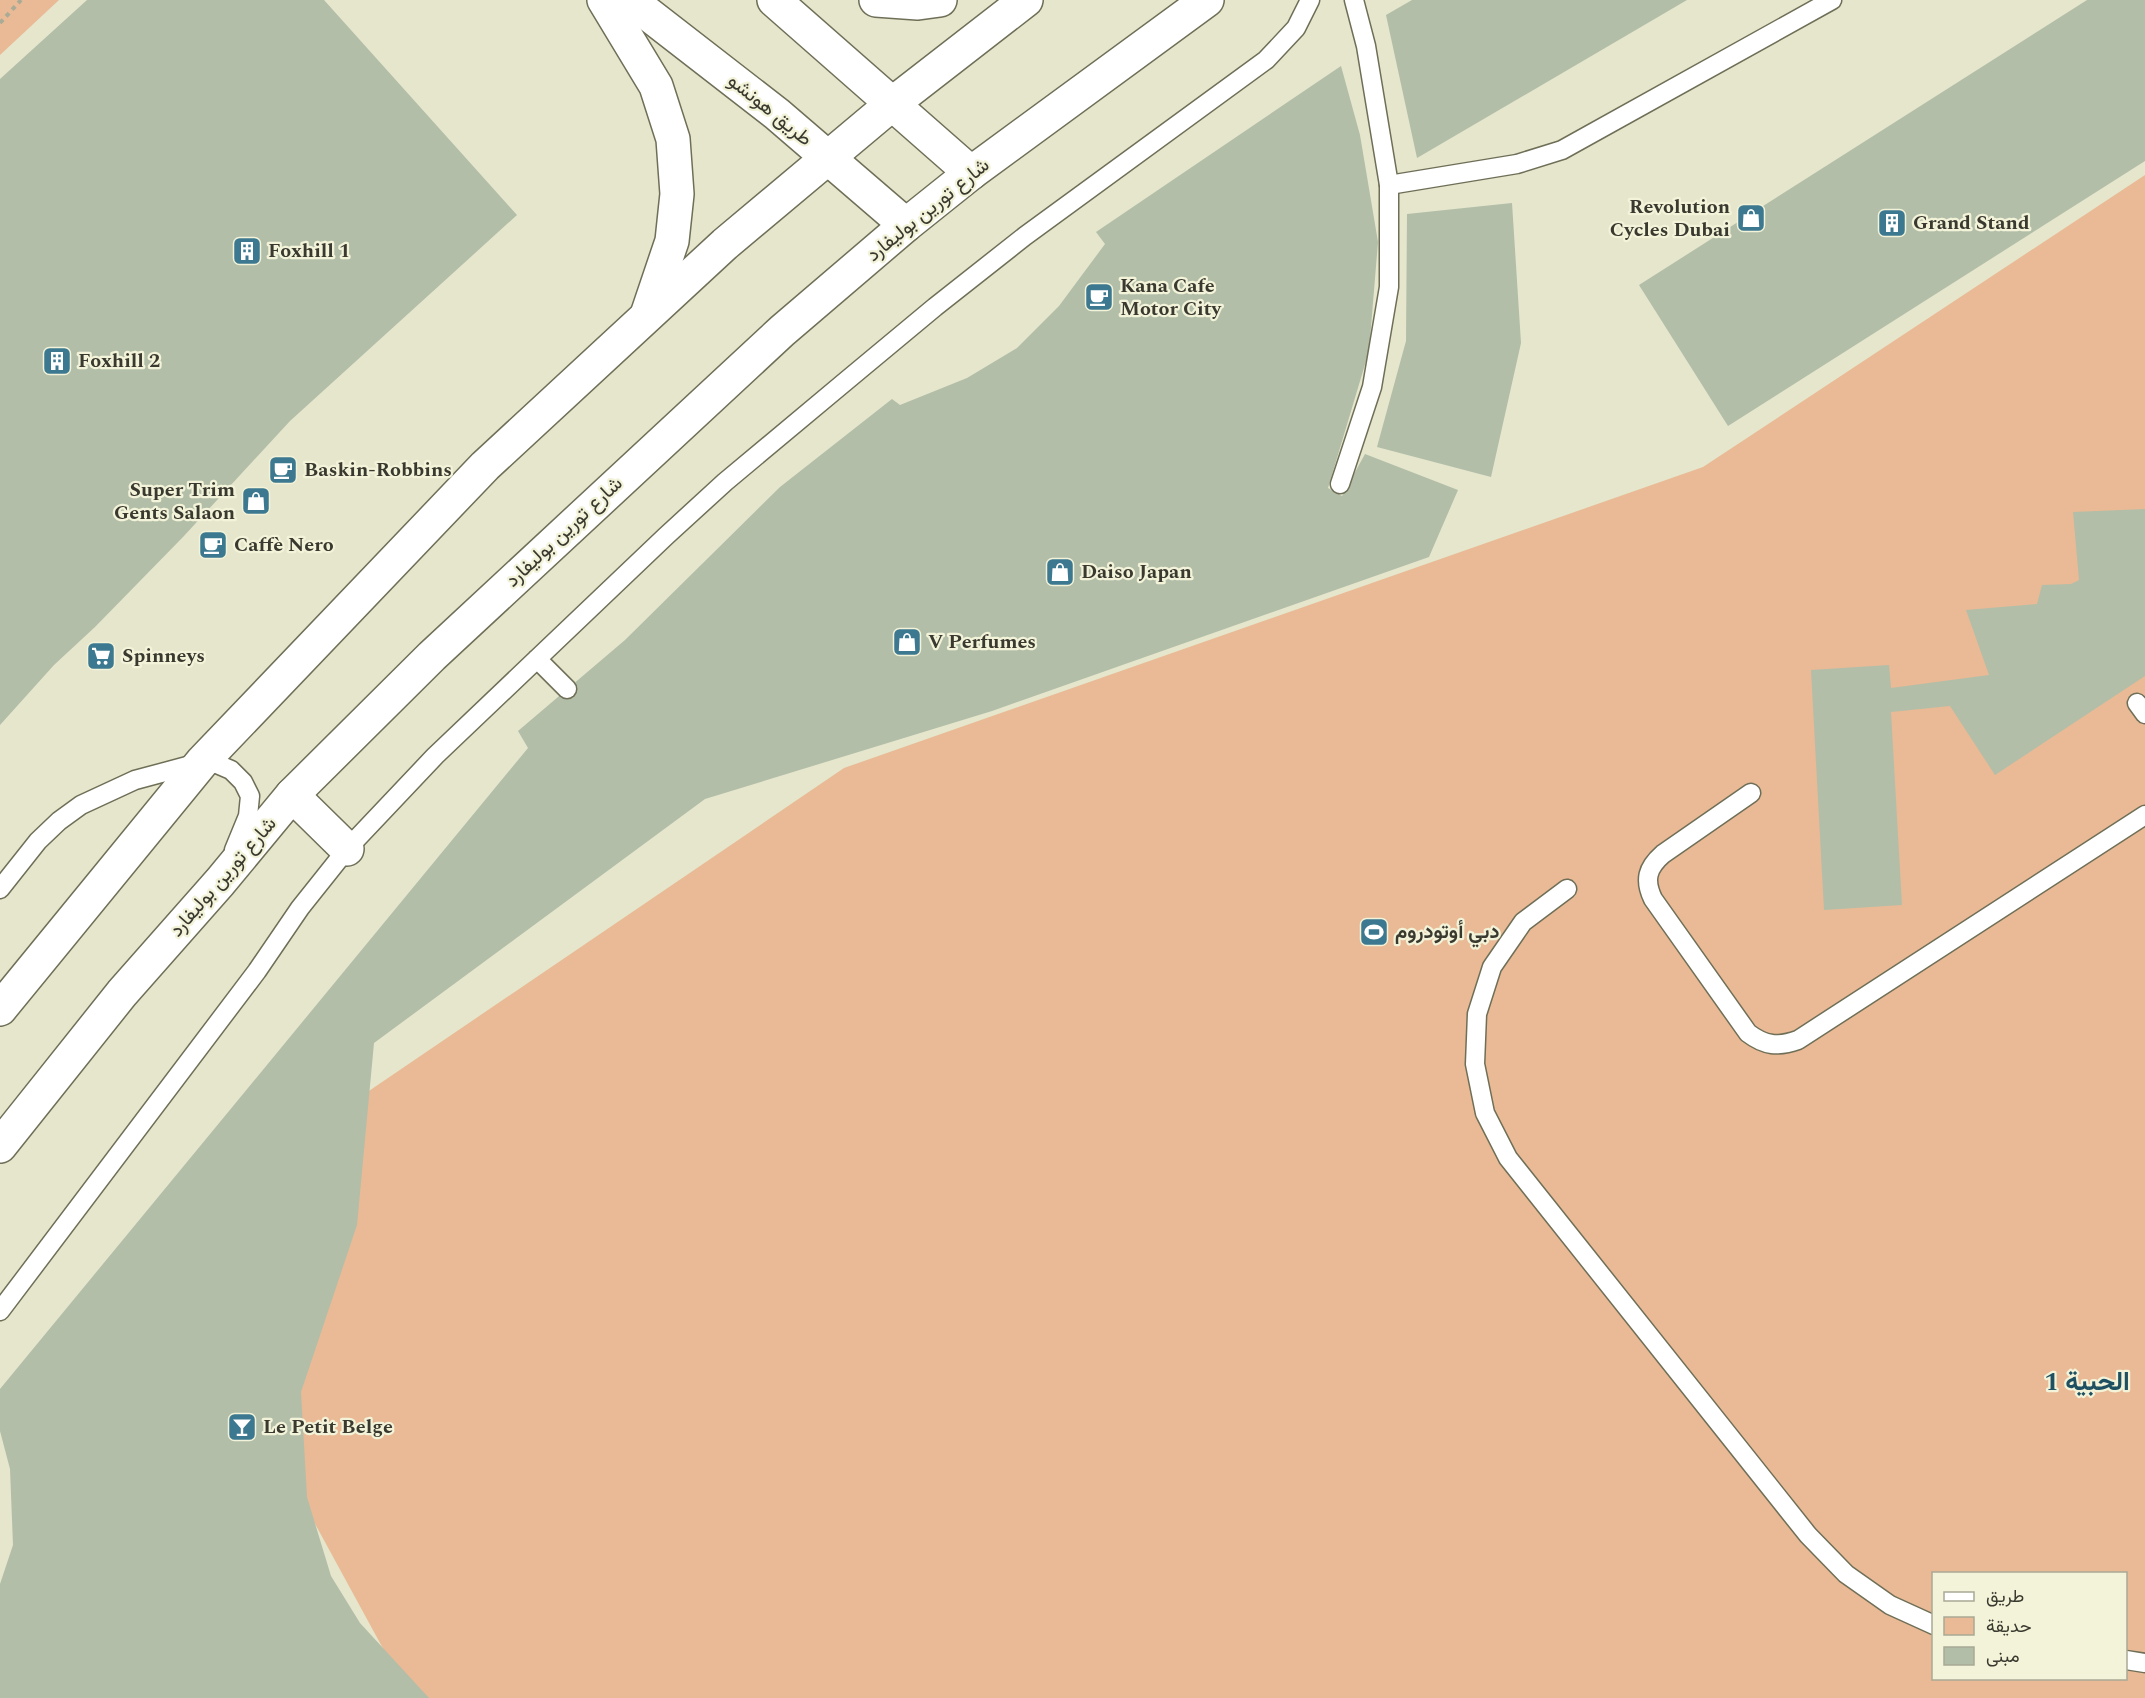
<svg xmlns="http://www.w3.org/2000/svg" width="2145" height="1698" font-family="Spectral,Vazirmatn,serif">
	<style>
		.green { fill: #e9ba95; fill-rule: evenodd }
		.building { fill: #b2bea8 }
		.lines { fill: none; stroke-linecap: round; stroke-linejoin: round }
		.service-casing { stroke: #6f6f58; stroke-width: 21 }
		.tertiary-casing { stroke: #6f6f58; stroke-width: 36 }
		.secondary-casing { stroke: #6f6f58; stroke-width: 36 }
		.path { stroke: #aaab96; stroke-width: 4; stroke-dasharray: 4.5 4.5; stroke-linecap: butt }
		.service { stroke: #fff; stroke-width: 18 }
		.tertiary { stroke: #fff; stroke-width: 33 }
		.secondary { stroke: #fff; stroke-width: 33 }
		.labels { text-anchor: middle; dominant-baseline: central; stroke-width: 4.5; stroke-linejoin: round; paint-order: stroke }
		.street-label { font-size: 20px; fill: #39392f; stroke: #f3f3d9 }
		.poi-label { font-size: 20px; font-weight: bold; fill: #39392f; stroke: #f3f3d9; text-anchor: start }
		.district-label { font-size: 26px; font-weight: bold; fill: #1f5061; stroke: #f3f3d9 }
	</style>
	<rect width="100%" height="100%" fill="#e5e6cc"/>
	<g class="green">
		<path d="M0,0H59L0,55Z"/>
		<path d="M2145,175V1698H410L277,1454L363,1095L844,768L1703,467ZM1934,1574H2126V1678H1934Z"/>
	</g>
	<g class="building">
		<path d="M87,0H324L517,215L290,421L183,537L95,627L54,665L0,725V79Z"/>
		<path d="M1412,0H1687L1417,158L1386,15Z"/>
		<path d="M2087,0H2145V161L1728,426L1639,285Z"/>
		<path d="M1341,66L1360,135L1378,242L1369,351L1328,488L1342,496L1365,454L1458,490L1429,557L992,711L705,799L374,1043L357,1225L301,1392L307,1497L331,1576L360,1623L429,1698H0V1584L13,1545L10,1469L0,1431V1389L528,748L518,731L625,640L780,487L892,399L900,405L967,378L1017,348L1059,306L1105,244L1096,232Z"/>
		<path d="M1512,203L1521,343L1491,477L1377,447L1406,341L1407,214Z"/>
		<path d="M2145,509V676L1995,775L1950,706L1891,712L1902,905L1824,910L1811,670L1889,665L1891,688L1989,675L1966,610L2037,604L2042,585L2071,584L2079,580L2073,512Z"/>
	</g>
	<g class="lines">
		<g class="service-casing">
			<g id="service">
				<path d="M1389,185L1517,164L1562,150L1832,0"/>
				<path d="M1340,484L1372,387L1389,287V185L1366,46L1354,0"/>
				<path d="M537,659L567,689"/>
				<path d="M2137,703L2145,714"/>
				<path d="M1751,793L1663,854C1647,868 1644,880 1653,899L1748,1033C1765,1046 1778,1047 1798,1040L2145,815"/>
				<path d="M0,889L38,841L59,821L81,805L135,780L202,762L217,764L231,770L243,782L250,796L248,816L234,850"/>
				<path d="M1567,889L1523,922L1492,967L1477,1014L1475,1064L1485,1113L1508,1158L1808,1535L1846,1574L1890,1605L1934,1625"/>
				<path d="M0,1311L257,971L300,908L347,849L435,756L666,536L725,482L846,381L935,307L1025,236L1266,60L1296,28L1310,0"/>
				<path d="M2126,1660L2145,1663"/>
			</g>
		</g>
		<g class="tertiary-casing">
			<g id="tertiary">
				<path d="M630,0L777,114L906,225"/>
				<path d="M774,0L971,173"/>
			</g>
		</g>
		<g class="secondary-casing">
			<g id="secondary">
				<path d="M604,0L656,86L673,139L677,194L672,241L648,312"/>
				<path d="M876,0L918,3L940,0"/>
				<path d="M292,795L347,849"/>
				<path d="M0,1009L202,762L485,466L725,244L892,104L1026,0"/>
				<path d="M0,1146L122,993L220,882L292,795L432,656L782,331L906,225L971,173L1207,0"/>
			</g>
		</g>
		<path class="path" d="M0,23L21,0"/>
		<use href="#service" class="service"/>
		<use href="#tertiary" class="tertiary"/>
		<use href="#secondary" class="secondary"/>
	</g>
	<defs>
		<g id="shop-square" transform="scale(1.5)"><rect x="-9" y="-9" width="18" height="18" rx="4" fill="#3c788f" stroke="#f3f3d9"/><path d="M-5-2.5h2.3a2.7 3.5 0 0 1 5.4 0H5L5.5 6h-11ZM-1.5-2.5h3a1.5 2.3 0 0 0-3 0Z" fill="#fff"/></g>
		<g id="building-square" transform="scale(1.5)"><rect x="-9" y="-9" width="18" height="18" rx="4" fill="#3c788f" stroke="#f3f3d9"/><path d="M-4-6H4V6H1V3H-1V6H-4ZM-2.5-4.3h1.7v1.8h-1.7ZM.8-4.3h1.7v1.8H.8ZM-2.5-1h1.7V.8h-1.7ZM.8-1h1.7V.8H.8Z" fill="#fff"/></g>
		<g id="cafe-square" transform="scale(1.5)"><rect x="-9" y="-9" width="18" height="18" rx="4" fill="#3c788f" stroke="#f3f3d9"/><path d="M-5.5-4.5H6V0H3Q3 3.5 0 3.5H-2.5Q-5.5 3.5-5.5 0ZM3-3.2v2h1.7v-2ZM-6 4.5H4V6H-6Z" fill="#fff"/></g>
		<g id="supermarket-square" transform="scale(1.5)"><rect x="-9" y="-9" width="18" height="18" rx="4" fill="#3c788f" stroke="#f3f3d9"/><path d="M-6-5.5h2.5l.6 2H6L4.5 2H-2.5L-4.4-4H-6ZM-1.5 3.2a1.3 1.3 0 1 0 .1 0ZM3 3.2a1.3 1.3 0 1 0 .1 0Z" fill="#fff"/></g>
		<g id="stadium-square" transform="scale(1.5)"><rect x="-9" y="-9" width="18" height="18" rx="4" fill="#3c788f" stroke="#f3f3d9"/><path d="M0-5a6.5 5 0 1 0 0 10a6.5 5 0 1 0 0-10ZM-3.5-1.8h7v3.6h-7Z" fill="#fff"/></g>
		<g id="bar-square" transform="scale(1.5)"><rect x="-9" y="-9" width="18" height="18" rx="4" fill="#3c788f" stroke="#f3f3d9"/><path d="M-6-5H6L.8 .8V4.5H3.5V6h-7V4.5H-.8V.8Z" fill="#fff"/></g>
	</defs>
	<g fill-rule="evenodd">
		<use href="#shop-square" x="1751" y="218"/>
		<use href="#building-square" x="1892" y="223"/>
		<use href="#building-square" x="247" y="251"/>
		<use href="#cafe-square" x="1099" y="297"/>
		<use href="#building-square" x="57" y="361"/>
		<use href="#cafe-square" x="283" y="470"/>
		<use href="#shop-square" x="256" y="501"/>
		<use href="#cafe-square" x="213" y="545"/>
		<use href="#shop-square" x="1060" y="572"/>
		<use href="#shop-square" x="907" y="642"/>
		<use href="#supermarket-square" x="101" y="656"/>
		<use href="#stadium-square" x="1374" y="932"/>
		<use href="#bar-square" x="242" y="1427"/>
	</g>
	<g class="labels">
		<g class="street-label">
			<text transform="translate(770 110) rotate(39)">طريق هونشو</text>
			<text transform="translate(928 210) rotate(-39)">شارع تورين بوليفارد</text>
			<text transform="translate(564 532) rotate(-43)">شارع تورين بوليفارد</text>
			<text transform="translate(223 877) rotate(-49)">شارع تورين بوليفارد</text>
		</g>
		<g class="poi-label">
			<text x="1730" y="207" text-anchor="end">Revolution<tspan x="1730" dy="23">Cycles Dubai</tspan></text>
			<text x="1913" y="223">Grand Stand</text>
			<text x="268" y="251">Foxhill 1</text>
			<text x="1120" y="286">Kana Cafe<tspan x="1120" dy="23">Motor City</tspan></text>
			<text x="78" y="361">Foxhill 2</text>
			<text x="304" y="470">Baskin-Robbins</text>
			<text x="235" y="490" text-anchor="end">Super Trim<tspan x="235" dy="23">Gents Salaon</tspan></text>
			<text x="234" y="545">Caffè Nero</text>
			<text x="1081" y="572">Daiso Japan</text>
			<text x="928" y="642">V Perfumes</text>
			<text x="122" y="656">Spinneys</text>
			<text x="1395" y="932">دبي أوتودروم</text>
			<text x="263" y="1427">Le Petit Belge</text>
		</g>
		<g class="district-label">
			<text x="2087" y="1382">الحبية 1</text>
		</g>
	</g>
	<rect x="1932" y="1572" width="195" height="108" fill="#f3f3d9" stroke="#a9a995" stroke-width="1.5"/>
	<rect x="1944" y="1592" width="30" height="9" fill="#ffffff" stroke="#a9a995" stroke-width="1.5"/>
	<text x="1986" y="1602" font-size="18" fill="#39392f">طريق</text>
	<rect x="1944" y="1617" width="30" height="18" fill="#e9ba95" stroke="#a9a995" stroke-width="1.5"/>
	<text x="1986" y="1632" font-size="18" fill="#39392f">حديقة</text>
	<rect x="1944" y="1647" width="30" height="18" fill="#b2bea8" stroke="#a9a995" stroke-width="1.5"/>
	<text x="1986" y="1662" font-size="18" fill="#39392f">مبنى</text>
</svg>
